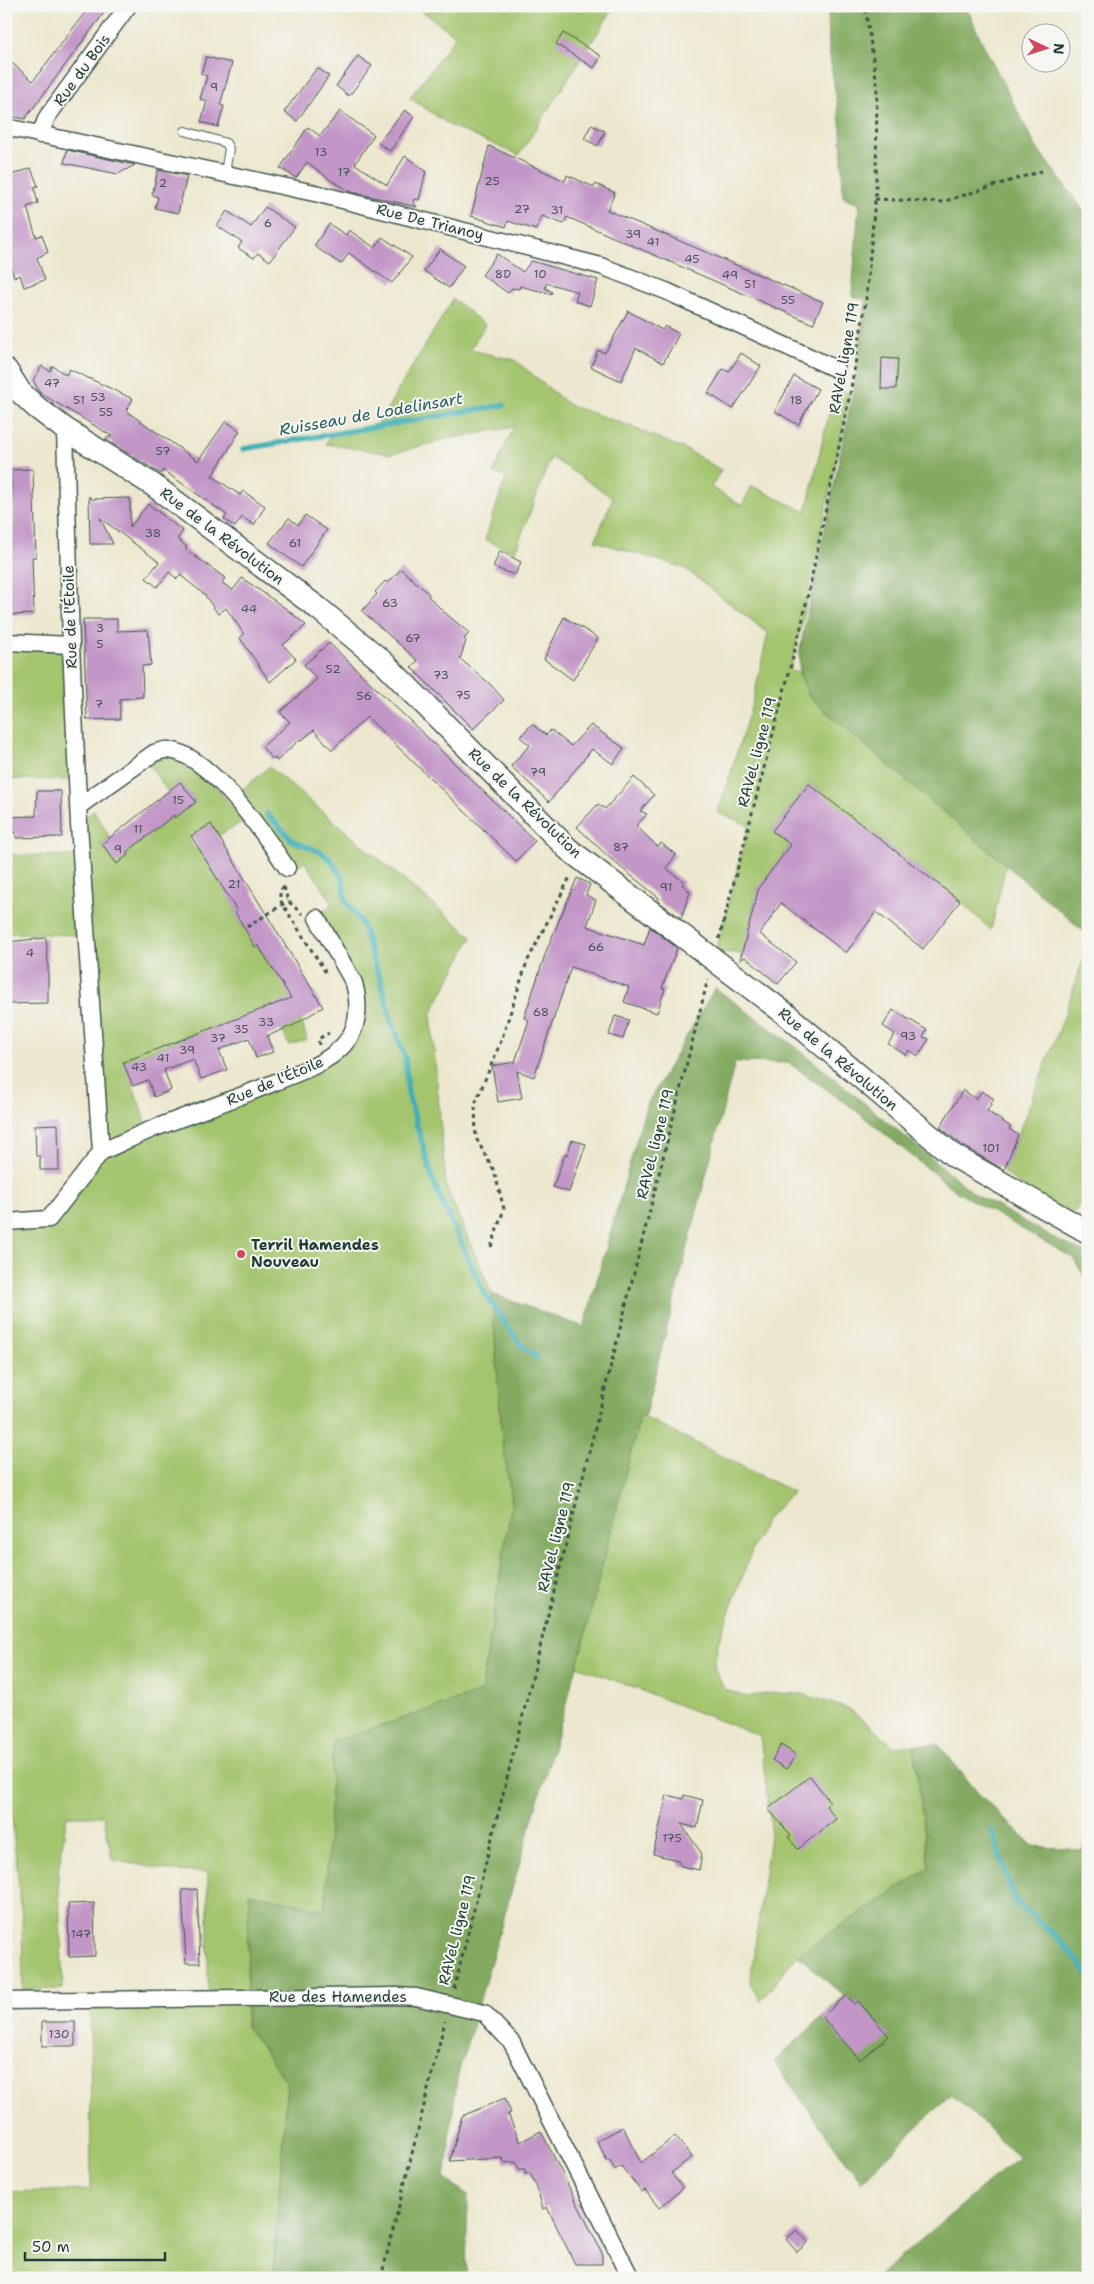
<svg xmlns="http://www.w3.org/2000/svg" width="1094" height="2284" font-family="'Shantell Sans',sans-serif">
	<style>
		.green { fill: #a4c56e; stroke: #628151 }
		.forest { fill: #83aa61; stroke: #51744a }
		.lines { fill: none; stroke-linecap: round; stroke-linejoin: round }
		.stream { stroke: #3cadb5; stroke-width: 5.5 }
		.building { fill: #c296c7 }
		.lane-casing { stroke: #3e564b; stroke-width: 10 }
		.street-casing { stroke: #3e564b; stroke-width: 19 }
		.secondary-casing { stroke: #3e564b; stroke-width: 25 }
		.path { stroke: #3e564b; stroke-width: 3; stroke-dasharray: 4 4; stroke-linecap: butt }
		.lane { stroke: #fff; stroke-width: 8 }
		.street { stroke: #fff; stroke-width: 16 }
		.secondary { stroke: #fff; stroke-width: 22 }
		.street-bridge-casing { stroke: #3e564b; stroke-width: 19; stroke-linecap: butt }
		.street-bridge { stroke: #fff; stroke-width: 16 }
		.poi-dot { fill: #d1495b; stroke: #f6f6f2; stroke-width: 2 }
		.labels { text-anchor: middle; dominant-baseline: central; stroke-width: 4; stroke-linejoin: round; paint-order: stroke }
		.number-label { font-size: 12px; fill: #485359 }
		.street-label { font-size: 15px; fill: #1f3d34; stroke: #f6f6f2 }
		.poi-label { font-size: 15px; font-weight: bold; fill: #1f3d34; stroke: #f6f6f2; text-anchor: start }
		.water-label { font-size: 16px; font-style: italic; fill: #285f5b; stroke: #f6f6f2 }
	</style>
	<rect width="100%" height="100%" fill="#f6f6f2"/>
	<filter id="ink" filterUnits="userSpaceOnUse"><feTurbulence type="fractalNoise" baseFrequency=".02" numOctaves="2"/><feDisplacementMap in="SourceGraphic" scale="10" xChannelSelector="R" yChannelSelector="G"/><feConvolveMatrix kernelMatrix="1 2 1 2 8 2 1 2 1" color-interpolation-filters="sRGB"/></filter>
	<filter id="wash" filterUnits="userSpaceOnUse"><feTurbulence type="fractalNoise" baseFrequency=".0096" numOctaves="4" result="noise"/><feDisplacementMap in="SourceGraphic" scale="20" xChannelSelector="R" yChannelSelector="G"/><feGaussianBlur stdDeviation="1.12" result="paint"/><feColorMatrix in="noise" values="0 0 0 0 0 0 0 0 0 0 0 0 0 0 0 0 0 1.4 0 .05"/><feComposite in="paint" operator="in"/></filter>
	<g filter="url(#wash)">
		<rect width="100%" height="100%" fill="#ece7ce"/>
		<g class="green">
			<path d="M415,6H615L519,155L451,126L410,98L456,36Z"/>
			<path d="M453,299L485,325L470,350L515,360L569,405L624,424L689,451L721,470L711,487L742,506L752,486L806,512L835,387L850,394L802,623L790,670L799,672L809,697L1006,865L991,930L960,901L810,783L772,830L790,846L758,887L742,954L716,951L749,825L718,813L753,701L768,633L684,568L595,541L613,498L551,457L515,552L485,540L506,477L493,473L514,427L451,438L391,454L326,444L331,434L376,427Z"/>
			<path d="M6,648L66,650L71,780L6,779Z"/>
			<path d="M169,756L214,785L244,821L218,836L210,825L189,839L195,850L199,848L237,910L234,913C254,944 281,973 297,1007C301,1017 304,1030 307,1040L289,1045L282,1030L194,1035L124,1061L149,1131L329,1058L362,1013L317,918L331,904L330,899L305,862L287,868L261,830L243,789L269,767L472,937L431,1014L446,1187L492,1294L502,1439L512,1502L481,1692L334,1742L325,1910L249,1893L246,2026L287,2082L273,2278H6V2192L91,2190L90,2000L246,1997L208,1990V1872L173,1871L112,1860L104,1816H67L58,1873L63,1989L23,1990L22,1917L6,1759V1214L37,1213L87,1179L101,1152L79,824L94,810L110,838L102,845L117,863L128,855L126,853L183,808L186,810L196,802L180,782L168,792L148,763Z"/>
			<path d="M6,855L77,856L82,935L6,933Z"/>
			<path d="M1088,945V1194L1068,1220L1003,1172L1063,1020Z"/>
			<path d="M640,1415L793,1492L766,1520L752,1550L718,1643L714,1667L724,1689L746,1697L772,1693L803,1694L849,1709L895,1747L914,1745L929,1868L797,1955L761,2001L750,1983L771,1828L760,1736L577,1666Z"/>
		</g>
		<g class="forest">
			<path d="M828,6H966L984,46L1036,147L1088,217V935L809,697L799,672L800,649L854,388L866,300L852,296L859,203L843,197L841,130L829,51Z"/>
			<path d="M715,988L797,1048L975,1194L1057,1240L1088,1254V1282L1073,1258L957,1192L850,1106L789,1063L735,1062L644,1418L640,1416L577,1666L457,2078L445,2178L468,2195L466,2275L464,2278H273L287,2082L246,2026L249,1893L325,1910L333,1742L481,1692L512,1502L502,1439L492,1294L584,1327L646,1106Z"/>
			<path d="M938,1744L978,1793L1033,1846L1082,1850L1088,1835V2278H876L1019,2157L951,2094L861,2182L774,2062L844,1996L797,1955L929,1868L914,1745Z"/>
		</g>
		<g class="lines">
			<g class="stream">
				<path d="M243,449L504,405"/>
				<path d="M267,814L293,841L321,852L331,860L342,877L346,901L362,923L374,963L380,978L393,1026L405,1057L408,1094L433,1181L484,1293L520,1344L536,1357"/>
				<path d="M992,1831L1015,1901L1063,1943L1088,1974"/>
			</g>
		</g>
		<g id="blocks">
			<g class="building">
				<path d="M90,6H109L25,119L6,115V58L33,81Z"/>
				<path d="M563,33L601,56L594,68L556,44Z"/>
				<path d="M358,56L372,66L349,96L336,86Z"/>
				<path d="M206,57L232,63L220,105L224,106L218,127L201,122L207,101L200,99L207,76L201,74Z"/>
				<path d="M317,68L329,76L297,121L284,112Z"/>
				<path d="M405,110L414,117L390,151L378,143Z"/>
				<path d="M340,111L374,135L355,164L387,185L405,156L426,171L419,200L414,199L413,202L417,207L352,192L332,181L307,162L296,178L280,168L308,127L320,136Z"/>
				<path d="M591,125L605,131L598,146L584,139Z"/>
				<path d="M489,146L565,181L567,175L594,187L596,184L615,193L607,210L823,302L813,324L567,217L564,224L542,216L536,230L508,221L506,227L471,216Z"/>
				<path d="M67,150L135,165L118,174L64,163Z"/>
				<path d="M31,168L38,186L34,187L38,203L27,207L36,237L42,235L48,252L37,258L45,280L24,287L20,275L14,277L6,253V177Z"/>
				<path d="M158,170L187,176L178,213L155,208L158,197L152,195Z"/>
				<path d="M265,207L295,227L270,261L258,253L254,258L238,248L242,242L217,226L227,211L251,227Z"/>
				<path d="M329,224L346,235L349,230L375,248L382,237L412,257L392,283L349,253L341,264L314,246Z"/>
				<path d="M440,249L464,266L449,288L424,271Z"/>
				<path d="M497,254L523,272L531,261L598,280L590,306L575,301L578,292L547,283L545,288L552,292L551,294L520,286L519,289L512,288L508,293L482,275Z"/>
				<path d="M628,311L662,330L665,326L679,334L663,363L636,348L621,381L591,367L598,350L605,353Z"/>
				<path d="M741,353L761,366L733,409L708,393L723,369L729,372Z"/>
				<path d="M882,358L898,359L896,389H881Z"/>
				<path d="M42,366L50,371L53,366L66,375L69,369L133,399L126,411L198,461L226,421L240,431L212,476L240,495L243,491L265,506L254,525L242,517L235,527L224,519L227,515L163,470L161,474L105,439L112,436L40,393L33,380Z"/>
				<path d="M794,376L818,389L798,425L775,411Z"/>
				<path d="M33,469L36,557H32L34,614L12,615L11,605H6V530H13L11,470Z"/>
				<path d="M89,496L91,499L130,498V527L148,504L183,531L177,539L187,547L185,549L225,578L222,583L233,590L242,578L285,608L306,625L283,645L296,659L270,682L240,638L244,634L226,608L218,614L204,594L180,575L177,579L169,572L157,587L146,578L159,562L100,518L113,544H90Z"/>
				<path d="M305,515L327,530L301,567L269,543L289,518L298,525Z"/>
				<path d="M500,551L521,562L515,575L493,567Z"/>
				<path d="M401,569L429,594L428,596L444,612L469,633L464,639L466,641L460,659L489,683L504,700L473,729L411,667L418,661L362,611L377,594L375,592L385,581L388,583Z"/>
				<path d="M564,617L598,638L573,680L544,659Z"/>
				<path d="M83,619H117V631L148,630L151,665L142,666L143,697L120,699V719L87,720Z"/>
				<path d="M329,643L535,841L516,861L367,717L332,750L314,730L302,740L300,739L277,761L275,758L273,760L262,747L290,722L280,712L317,679L304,665Z"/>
				<path d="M532,724L546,735L551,730L571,746L591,725L624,748L613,764L592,749L549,802L511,766L530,745L520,737Z"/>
				<path d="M634,777L654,795L640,811L647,814L636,826L658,847L661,843L676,855L666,868L684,882L682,884L690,892L681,918L658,901L659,898L612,860L577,827L598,804L605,809Z"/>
				<path d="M180,782L196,802L175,818L174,815L126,853L128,855L117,864L102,844Z"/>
				<path d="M809,784L960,901L923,949L876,912L846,953L781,903L760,934L796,962L778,984L745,957L740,960L759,887L791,845L772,831Z"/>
				<path d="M37,791H61L62,837L16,838V832H6V817L36,816Z"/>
				<path d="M211,824L323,1007L294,1025L267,1036L273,1052L256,1058L249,1038L219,1050L227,1070L201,1079L193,1059L164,1070L171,1090L154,1097L148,1080L133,1086L123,1062L291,998L258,945L255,947L235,912L237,911L191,836Z"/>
				<path d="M577,878L590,884L586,895L596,900L587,926L644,945L650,927L677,948L662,988L665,989L657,1013L624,1002L629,987L571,967L534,1077L517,1071L522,1098L498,1102L492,1066L515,1062L529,1020L524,1018L547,949Z"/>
				<path d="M46,938L48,963V1003L6,1004V942Z"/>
				<path d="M893,1010L927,1030L923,1037L929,1039L918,1056L909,1050L906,1055L888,1044L895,1034L883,1026Z"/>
				<path d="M615,1016L629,1020L623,1039L609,1035Z"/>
				<path d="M963,1090L976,1099L982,1091L994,1099L987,1111L1011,1127L1009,1129L1018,1135L1004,1170L962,1145L940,1127Z"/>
				<path d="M58,1124L59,1170H40V1156H36L35,1125Z"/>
				<path d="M572,1140L586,1144L569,1192L553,1187L565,1154L567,1155Z"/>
				<path d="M781,1745L796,1755L786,1769L772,1760Z"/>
				<path d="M810,1776L830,1802L826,1806L836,1819L798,1849L788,1837L791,1835L768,1809Z"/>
				<path d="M667,1795L683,1799L684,1795L703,1800L697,1828L681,1824L702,1854L699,1870L681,1866L677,1860L653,1854Z"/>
				<path d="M197,1889L200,1963H186L182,1890Z"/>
				<path d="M94,1903L95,1956L69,1957L68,1904Z"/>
				<path d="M847,1995L854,2004L858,2001L889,2036L860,2060L822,2017Z"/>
				<rect x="42" y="2022" width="33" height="24"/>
				<path d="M505,2098L511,2113L508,2114L520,2142L541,2131L602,2253V2264H575L547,2207L543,2209L536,2185L530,2173L525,2174V2169H519L516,2162L504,2163L503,2158L450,2161L462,2116Z"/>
				<path d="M623,2127L641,2163L675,2136L692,2157L671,2173L683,2188L659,2208L645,2190L642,2192L621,2166L615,2170L610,2160L608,2162L597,2141Z"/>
				<path d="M797,2230L808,2242L797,2252L786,2239Z"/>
			</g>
		</g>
	</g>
	<g filter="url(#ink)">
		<use href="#blocks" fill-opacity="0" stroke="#3e564b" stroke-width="1"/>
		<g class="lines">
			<g class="lane-casing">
				<path id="lane" d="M185,131L226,143L229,149L225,172"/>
			</g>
			<g class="street-casing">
				<g id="street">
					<path d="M6,127L319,194L601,266L666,291L836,369"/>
					<path d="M40,135L47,117L128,6"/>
					<path d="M6,642L71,645"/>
					<path d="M79,806L154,753C158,752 164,749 169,750C210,755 265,835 287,868"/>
					<path d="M101,1152C117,1145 133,1137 150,1130C193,1113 236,1099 278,1081C304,1070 333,1062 349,1038C360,1021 359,1002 354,983L317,918"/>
					<path d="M6,1222L49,1219L101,1152L79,824L71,645L65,429"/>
					<path d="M6,2001L397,1996L416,1997"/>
					<path d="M484,2013L512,2043L631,2278"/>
				</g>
			</g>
			<g class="secondary-casing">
				<path id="secondary" d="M6,370L20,392L36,407L65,429L153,485L318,608L383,662L568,849L787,1015L954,1156L1088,1232"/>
			</g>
			<g class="path">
				<path d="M875,199L942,202L1042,171"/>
				<path d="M284,887L280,890V900L326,973"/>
				<path d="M284,887L288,901L302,914"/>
				<path d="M247,927L288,901"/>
				<path d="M719,939L802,623L850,394L866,300L876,189L877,84L865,6"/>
				<path d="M319,1045L318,1039L329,1033"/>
				<path d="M491,1247L504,1209L494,1171L476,1138L475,1104L501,1041L527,962L571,875"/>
				<path d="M454,1989L708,979"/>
				<path d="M381,2278L445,2021"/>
			</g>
			<use href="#lane" class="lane"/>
			<use href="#street" class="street"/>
			<use href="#secondary" class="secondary"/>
			<g class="street-bridge-casing">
				<path id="street-bridge" d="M416,1997L484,2013"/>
			</g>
			<use href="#street-bridge" class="street-bridge"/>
		</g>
	</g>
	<circle class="poi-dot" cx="241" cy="1254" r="5"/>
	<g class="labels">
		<g class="number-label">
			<text x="214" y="87">9</text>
			<text x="321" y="152">13</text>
			<text x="344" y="172">17</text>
			<text x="492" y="181">25</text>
			<text x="163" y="183">2</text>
			<text x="522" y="209">27</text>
			<text x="557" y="210">31</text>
			<text x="268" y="223">6</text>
			<text x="633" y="234">39</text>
			<text x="653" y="242">41</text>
			<text x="692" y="259">45</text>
			<text x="503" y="274">8D</text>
			<text x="540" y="274">10</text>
			<text x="730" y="275">49</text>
			<text x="750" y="284">51</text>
			<text x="788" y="300">55</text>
			<text x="52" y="383">47</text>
			<text x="98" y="397">53</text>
			<text x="79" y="400">51</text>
			<text x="796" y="400">18</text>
			<text x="106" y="412">55</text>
			<text x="163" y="451">57</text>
			<text x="153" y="533">38</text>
			<text x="295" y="543">61</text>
			<text x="390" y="603">63</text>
			<text x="249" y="609">44</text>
			<text x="100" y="628">3</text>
			<text x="413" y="638">67</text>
			<text x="100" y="644">5</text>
			<text x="333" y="669">52</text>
			<text x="441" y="675">73</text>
			<text x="463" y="695">75</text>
			<text x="364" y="696">56</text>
			<text x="99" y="704">7</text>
			<text x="538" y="772">79</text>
			<text x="178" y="800">15</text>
			<text x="138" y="829">11</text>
			<text x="621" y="847">87</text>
			<text x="118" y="849">9</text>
			<text x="234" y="884">21</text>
			<text x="666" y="887">91</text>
			<text x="596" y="947">66</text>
			<text x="30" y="953">4</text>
			<text x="541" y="1012">68</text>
			<text x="266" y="1022">33</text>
			<text x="241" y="1029">35</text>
			<text x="908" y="1036">93</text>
			<text x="218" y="1038">37</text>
			<text x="187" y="1050">39</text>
			<text x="163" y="1058">41</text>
			<text x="139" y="1067">43</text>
			<text x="991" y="1148">101</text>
			<text x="672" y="1838">175</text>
			<text x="81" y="1934">147</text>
			<text x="59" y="2034">130</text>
		</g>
		<g class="street-label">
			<text transform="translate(82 70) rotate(-54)">Rue du Bois</text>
			<text transform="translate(430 222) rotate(14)">Rue De Trianoy</text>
			<text transform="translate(844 358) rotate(-80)">RAVeL ligne 119</text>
			<text transform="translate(222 536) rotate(37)">Rue de la Révolution</text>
			<text transform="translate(70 617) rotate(-92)">Rue de l'Étoile</text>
			<text transform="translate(757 752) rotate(-75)">RAVeL ligne 119</text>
			<text transform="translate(525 803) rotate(44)">Rue de la Révolution</text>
			<text transform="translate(838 1059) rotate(40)">Rue de la Révolution</text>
			<text transform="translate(275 1081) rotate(-23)">Rue de l'Étoile</text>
			<text transform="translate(655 1144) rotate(-76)">RAVeL ligne 119</text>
			<text transform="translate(556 1537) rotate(-76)">RAVeL ligne 119</text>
			<text transform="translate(457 1930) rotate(-76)">RAVeL ligne 119</text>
			<text x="338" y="1997">Rue des Hamendes</text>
		</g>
		<g class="poi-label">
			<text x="251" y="1245">Terril Hamendes<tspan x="251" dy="17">Nouveau</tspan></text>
		</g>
		<g class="water-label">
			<text transform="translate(371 414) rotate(-10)">Ruisseau de Lodelinsart</text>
		</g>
	</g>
	<rect width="1094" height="2284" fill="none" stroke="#f6f6f2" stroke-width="25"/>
	<g transform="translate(1046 48) rotate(94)"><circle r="24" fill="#f6f6f2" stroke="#a0aca6"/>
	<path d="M0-4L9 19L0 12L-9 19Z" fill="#d1495b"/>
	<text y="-8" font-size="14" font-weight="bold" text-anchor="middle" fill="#1f3d34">N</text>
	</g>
	<path d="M25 2252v8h140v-8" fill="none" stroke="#1f3d34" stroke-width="2.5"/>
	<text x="32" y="2252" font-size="15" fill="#1f3d34" stroke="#f6f6f2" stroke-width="4" paint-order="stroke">50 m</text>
</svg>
